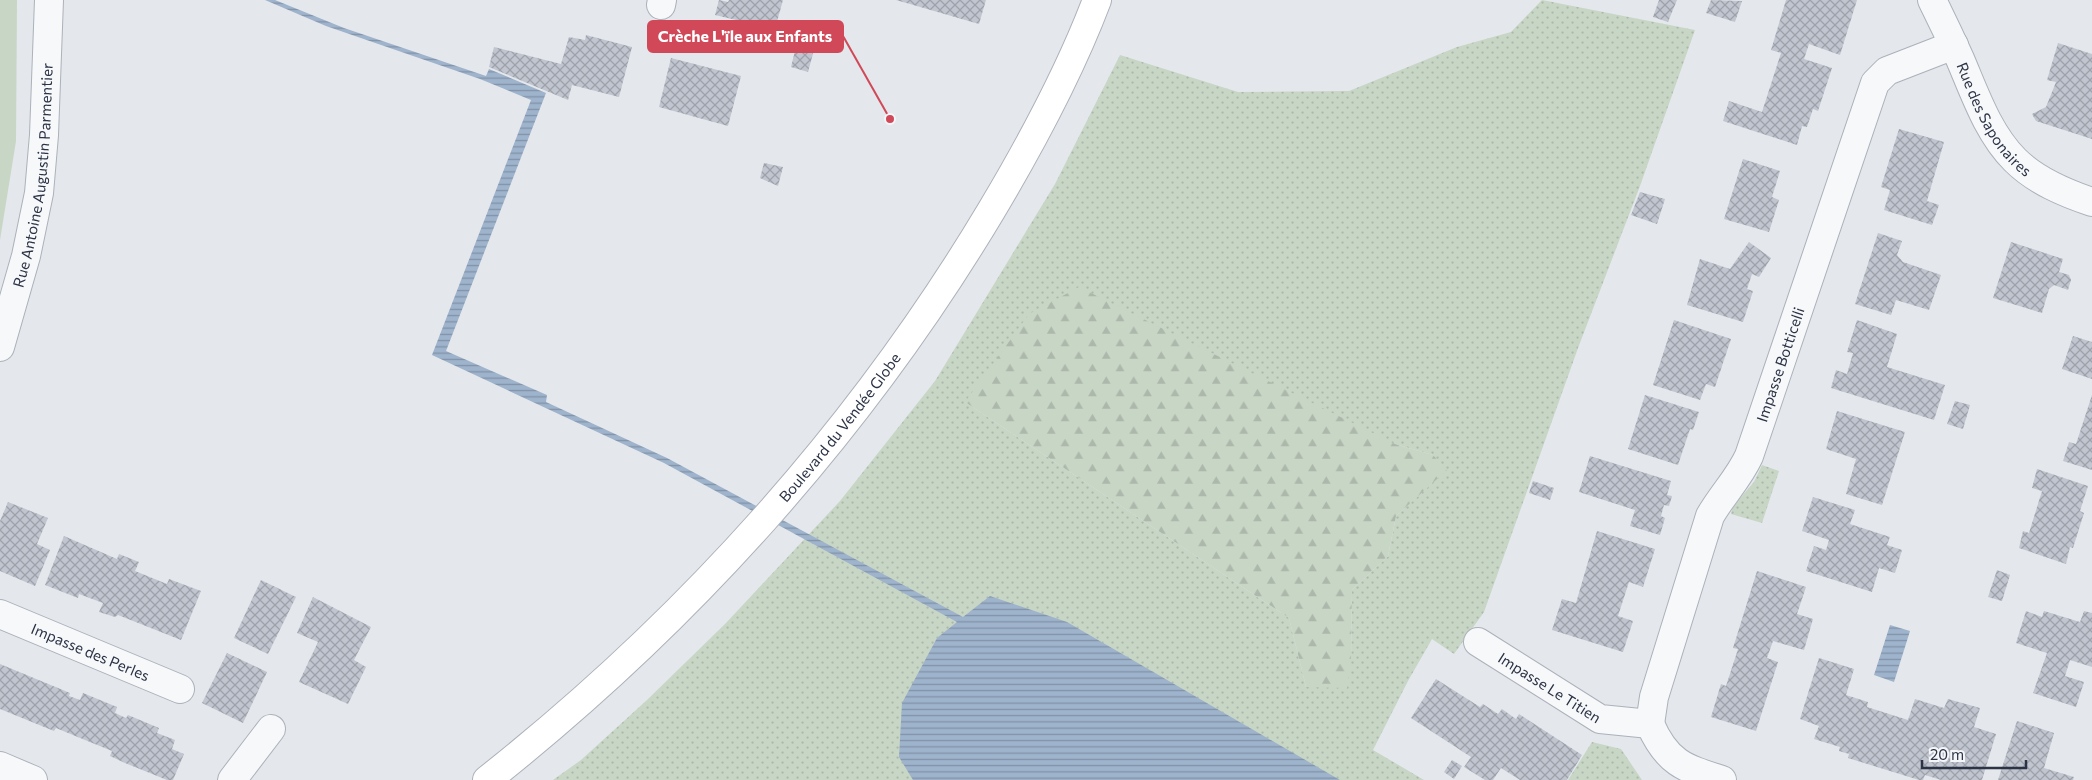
<svg xmlns="http://www.w3.org/2000/svg" width="2092" height="780" font-family="Commissioner,sans-serif">
	<style>
		.grass { fill: url(#grass-dots); fill-rule: evenodd }
		.forest { fill: url(#forest-firs) }
		.park { fill: #c8d6c5 }
		.water { fill: url(#water-rules) }
		.building { fill: url(#building-cross-hatch) }
		.lines { fill: none; stroke-linecap: round; stroke-linejoin: round }
		.minor-casing { stroke: #acb1ba; stroke-width: 30 }
		.secondary-casing { stroke: #acb1ba; stroke-width: 30 }
		.minor { stroke: #f7f8fa; stroke-width: 28 }
		.secondary { stroke: #fff; stroke-width: 28 }
		.labels { text-anchor: middle; dominant-baseline: central; stroke-width: 4.5; stroke-linejoin: round; paint-order: stroke }
		.street-label { font-size: 15px; fill: #2b3345; stroke: #f4f6f9 }
		.leader { fill: none; stroke: #d14858; stroke-width: 2 }
		.callout-dot { fill: #d14858; stroke: #f4f6f9; stroke-width: 2 }
		.callout { fill: #d14858; stroke: #d14858; stroke-width: 2 }
		.callout-label { font-size: 16px; text-anchor: middle; font-weight: bold; fill: #fff }
	</style>
	<defs>
		<pattern id="grass-dots" width="8" height="8" patternUnits="userSpaceOnUse" patternTransform="scale(1.25)"><rect width="8" height="8" fill="#c8d6c5"/><path d="M2 2h.1M6 6h.1" fill="none" stroke="#acb8ab" stroke-width="1.8" stroke-linecap="round"/></pattern>
		<pattern id="forest-firs" width="22" height="20" patternUnits="userSpaceOnUse" patternTransform="scale(1.25)"><rect width="22" height="20" fill="#c8d6c5"/><path d="M5 1l3.5 6h-7zM16 11l3.5 6h-7z" fill="#acb8ab"/></pattern>
		<pattern id="water-rules" width="6" height="5" patternUnits="userSpaceOnUse" patternTransform="scale(1.25)"><rect width="6" height="5" fill="#9eb3cc"/><path d="M0 2.5h6" fill="none" stroke="#8192a7"/></pattern>
		<pattern id="building-cross-hatch" width="8" height="8" patternUnits="userSpaceOnUse" patternTransform="scale(1.25)"><rect width="8" height="8" fill="#c1c5cf"/><path d="M0 0l8 8M0 8l8-8" fill="none" stroke="#9da1aa"/></pattern>
	</defs>
	<rect width="100%" height="100%" fill="#e4e7ec"/>
	<g class="grass">
		<path d="M1542,0L1695,30L1640,186L1578,348L1484,612L1454,654L1432,639L1408,681L1373,750L1424,780H553L581,760L647,700L726,623L840,501L935,381L1055,184L1120,55L1238,92L1349,91L1457,47L1511,32ZM965,402L1395,444L1433,455L1446,470L1396,516L1388,556L1352,590L1351,661L1306,687L1289,618Z"/>
		<path d="M1762,465L1779,471L1762,523L1731,514L1733,506L1754,482Z"/>
		<path d="M1592,742L1621,749L1642,780H1568Z"/>
	</g>
	<path class="forest" d="M1079,287L1395,444L1433,455L1447,470L1396,516L1388,556L1352,590L1351,661L1347,688L1306,687L1289,618L965,402L1029,314Z"/>
	<path class="park" d="M0,0H17L16,141L0,240Z"/>
	<g class="water">
		<path d="M265,0H275L344,28L486,76L489,69L546,93L446,351L547,395L546,402L667,458L963,617L990,596L1067,622L1340,780H913L899,757L902,703L937,638L957,622L664,463L432,355L531,100L480,79L326,26Z"/>
		<path d="M1890,625L1910,631L1894,682L1874,675Z"/>
	</g>
	<g class="building">
		<path d="M719,0L728,2L729,0H783L775,29L715,15Z"/>
		<path d="M896,0H986L979,24Z"/>
		<path d="M1659,0H1677L1668,22L1653,17Z"/>
		<path d="M1711,0L1742,1L1735,22L1706,13Z"/>
		<path d="M1786,0H1857L1840,55L1809,44L1804,59L1832,68L1818,111L1813,109L1807,127L1802,126L1797,145L1723,121L1729,101L1762,112L1781,53L1771,50Z"/>
		<path d="M586,35L632,47L619,97L572,85L568,100L489,67L494,47L561,64L569,37L585,40Z"/>
		<path d="M799,35L817,39L808,72L791,67Z"/>
		<path d="M2058,43L2092,54V139L2036,121L2032,114L2046,107L2056,82L2047,80Z"/>
		<path d="M671,58L741,76L728,126L659,107Z"/>
		<path d="M1899,129L1944,142L1927,201L1939,205L1932,225L1884,210L1890,190L1881,187Z"/>
		<path d="M1743,159L1780,171L1772,197L1779,200L1769,232L1724,219Z"/>
		<path d="M764,163L783,167L778,186L760,178Z"/>
		<path d="M1640,192L1665,199L1657,224L1631,215Z"/>
		<path d="M1878,233L1902,241L1897,255L1903,262L1941,275L1929,310L1896,300L1891,315L1855,304Z"/>
		<path d="M1749,242L1771,258L1759,277L1752,274L1747,289L1753,291L1743,322L1687,305L1700,259L1730,269Z"/>
		<path d="M2011,242L2063,259L2059,272L2069,275L2071,280L2068,290L2054,285L2049,289L2042,313L1993,298Z"/>
		<path d="M1674,320L1731,339L1715,387L1706,384L1700,400L1653,385Z"/>
		<path d="M1857,320L1897,334L1887,367L1945,385L1934,420L1831,388L1836,370L1847,374L1853,353L1847,352Z"/>
		<path d="M2073,336L2092,342V379L2062,369Z"/>
		<path d="M1645,395L1699,412L1693,430L1690,429L1678,465L1628,449Z"/>
		<path d="M2092,395V470L2063,461L2069,442L2076,444Z"/>
		<path d="M1955,401L1970,405L1963,429L1947,424Z"/>
		<path d="M1837,411L1905,432L1882,505L1846,494L1856,459L1826,449Z"/>
		<path d="M1590,456L1671,481L1667,495L1672,496L1669,506L1664,505L1661,516L1665,518L1660,535L1630,526L1635,510L1579,492Z"/>
		<path d="M2037,469L2088,486L2080,511L2084,513L2073,548L2070,547L2066,564L2019,548L2023,531L2029,533L2042,491L2032,488Z"/>
		<path d="M1533,481L1554,488L1550,500L1529,493Z"/>
		<path d="M1813,497L1855,510L1850,524L1890,537L1887,545L1902,550L1895,573L1879,568L1872,592L1806,571L1814,546L1826,550L1829,540L1802,531Z"/>
		<path d="M8,502L48,518L37,544L50,550L35,586L0,571V521Z"/>
		<path d="M1597,531L1655,549L1643,587L1629,582L1618,616L1633,621L1623,652L1552,630L1562,599L1576,603Z"/>
		<path d="M64,536L117,559L119,554L139,562L135,571L167,584L169,579L201,591L181,640L118,615L115,617L99,612L103,603L79,594L78,598L45,585Z"/>
		<path d="M1997,570L2010,575L2002,601L1988,597Z"/>
		<path d="M1757,571L1806,587L1797,614L1813,619L1804,650L1773,641L1767,658L1778,662L1756,731L1711,717L1721,684L1726,686L1738,649L1733,648Z"/>
		<path d="M261,580L296,597L268,654L234,638Z"/>
		<path d="M313,597L371,627L354,660L366,667L348,704L299,682L318,642L297,633Z"/>
		<path d="M2026,611L2042,617L2044,611L2080,622L2084,611L2092,613V667L2070,660L2065,676L2084,682L2076,707L2033,693L2047,653L2016,643Z"/>
		<path d="M227,653L267,672L243,723L202,703Z"/>
		<path d="M1819,658L1854,669L1846,695L1868,702L1867,707L1908,720L1915,699L1944,708L1948,699L1980,708L1974,727L1996,734L1982,780H1941L1925,775L1923,780H1919L1848,758L1849,754L1839,751L1840,747L1814,739L1819,726L1800,719Z"/>
		<path d="M0,664L70,693L69,696L80,700L83,693L117,707L115,713L126,718L128,715L159,728L157,733L175,740L172,749L184,754L173,780H167L125,763L110,756L112,751L85,740L56,728L54,731L0,709Z"/>
		<path d="M1436,679L1480,707L1483,704L1498,714L1502,709L1516,719L1519,714L1582,755L1567,780H1520L1501,768L1493,780H1485L1464,767L1471,757L1411,718Z"/>
		<path d="M2017,721L2054,733L2044,768L2074,777L2073,780H1998Z"/>
		<path d="M1452,760L1462,766L1454,779L1444,772Z"/>
	</g>
	<g class="lines">
		<g class="minor-casing">
			<g id="minor">
				<path id="s1" d="M1932,0C1942,20 1951,39 1960,59C1975,94 1988,133 2015,160C2036,181 2065,193 2092,202"/>
				<path d="M661,5L662,0"/>
				<path id="s2" d="M0,347L26,256L39,193L44,135L49,0"/>
				<path id="s3" d="M0,614L180,689"/>
				<path id="s4" d="M1478,642L1600,719L1650,724C1667,763 1684,768 1722,780"/>
				<path id="s5" d="M1650,724L1654,697L1710,516C1722,495 1739,478 1749,456L1875,83L1887,71L1954,45"/>
				<path d="M0,766L33,780"/>
				<path d="M232,780L271,729"/>
			</g>
		</g>
		<g class="secondary-casing">
			<g id="secondary">
				<path id="s6" d="M487,780C687,622 860,430 991,211C1031,144 1069,74 1097,0"/>
			</g>
		</g>
		<use href="#minor" class="minor"/>
		<use href="#secondary" class="secondary"/>
	</g>
	<g class="labels">
		<g class="street-label">
			<text stroke="none"><textPath href="#s1" startOffset="135">Rue des Saponaires</textPath></text>
			<text stroke="none"><textPath href="#s2" startOffset="176">Rue Antoine Augustin Parmentier</textPath></text>
			<text stroke="none"><textPath href="#s5" startOffset="385">Impasse Botticelli</textPath></text>
			<text stroke="none"><textPath href="#s6" startOffset="500">Boulevard du Vendée Globe</textPath></text>
			<text stroke="none"><textPath href="#s3" startOffset="98">Impasse des Perles</textPath></text>
			<text stroke="none"><textPath href="#s4" startOffset="85">Impasse Le Titien</textPath></text>
		</g>
	</g>
	<path class="leader" d="M890 119L843 36"/>
	<circle class="callout-dot" cx="890" cy="119" r="5"/>
	<rect class="callout" x="648" y="21" width="195" height="31" rx="5"/>
	<g class="callout-label">
		<text x="745" y="42">Crèche L'ïle aux Enfants</text>
	</g>
	<path d="M1922 760v8h104v-8" fill="none" stroke="#2b3345" stroke-width="2.5"/>
	<text x="1930" y="760" font-size="15" fill="#2b3345" stroke="#f4f6f9" stroke-width="4" paint-order="stroke">20 m</text>
</svg>
